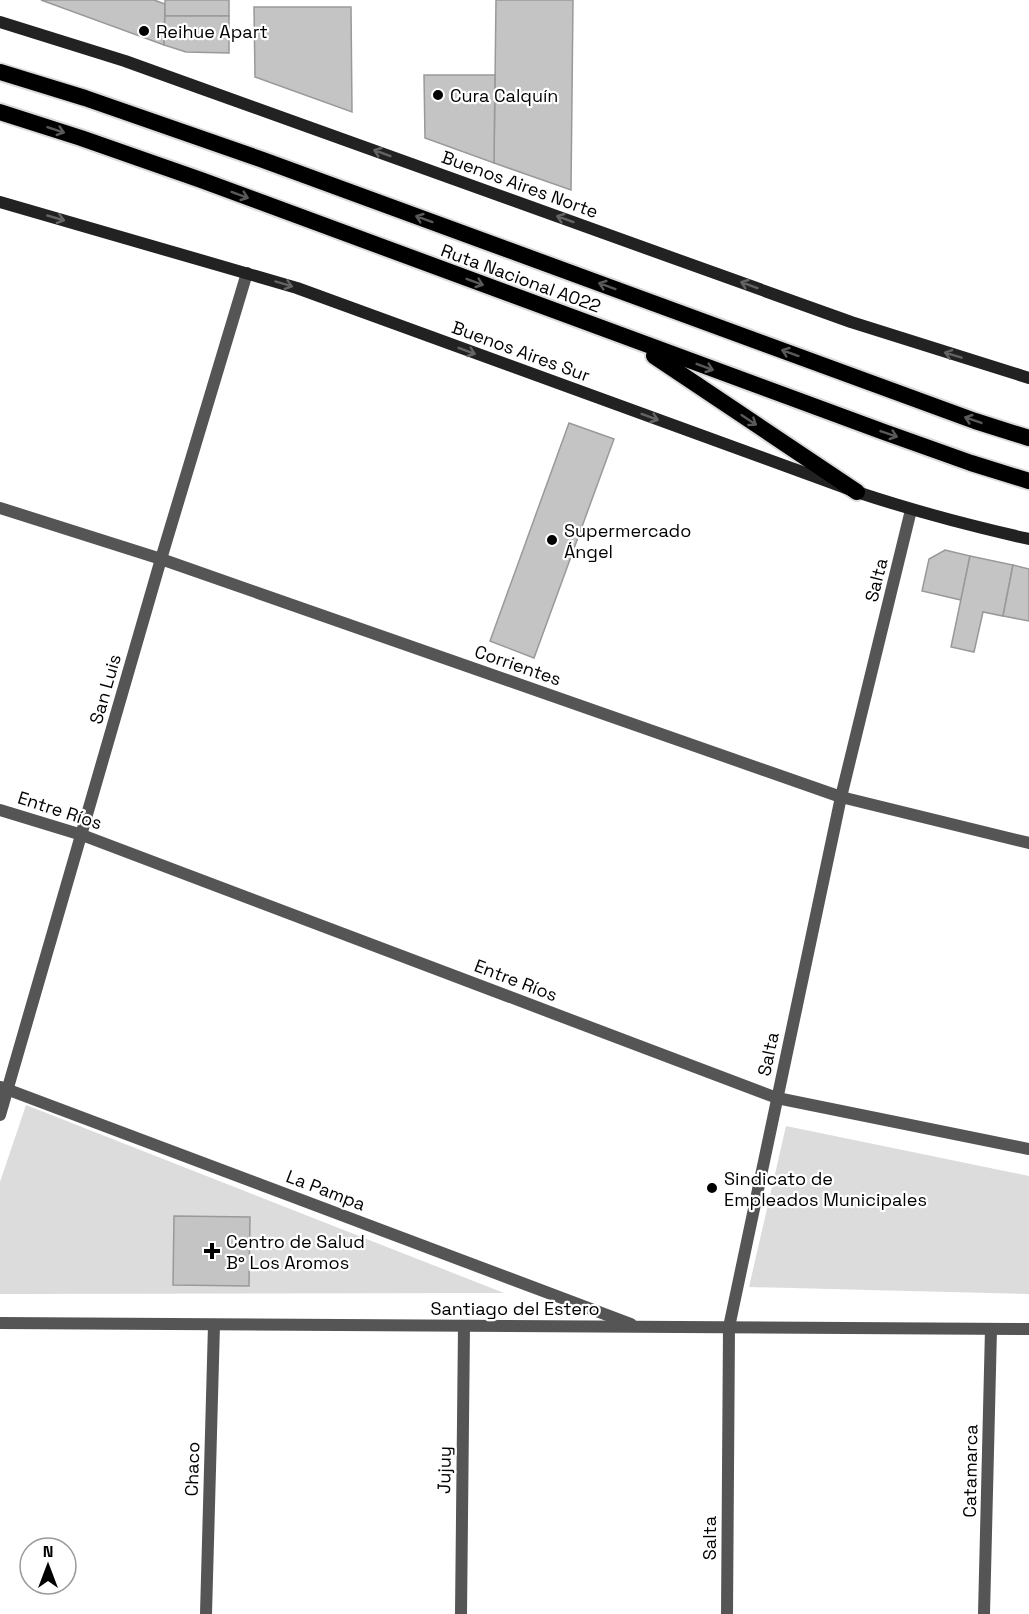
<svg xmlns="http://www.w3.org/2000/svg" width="1029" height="1614" font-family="'Space Grotesk',sans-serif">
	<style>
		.green { fill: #dcdcdc }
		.building { fill: #c4c4c4; stroke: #999; stroke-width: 1.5 }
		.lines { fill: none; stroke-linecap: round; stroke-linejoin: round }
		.trunk-casing { stroke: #dbdbdb; stroke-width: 20 }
		.minor { stroke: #555; stroke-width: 12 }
		.secondary { stroke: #222; stroke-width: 12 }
		.trunk { stroke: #000; stroke-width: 16 }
		.oneway { stroke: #595959 }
		.oneway2 { stroke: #646464 }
		.poi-dot { fill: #000; stroke: #fff; stroke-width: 2 }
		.labels { text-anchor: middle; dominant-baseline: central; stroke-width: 4.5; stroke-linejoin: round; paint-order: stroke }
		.poi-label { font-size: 18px; fill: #000; stroke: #fff; text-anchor: start }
		.street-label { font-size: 18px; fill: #000; stroke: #fff }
	</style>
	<rect width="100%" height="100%" fill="#fff"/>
	<g class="green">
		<path d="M26,1105L504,1293L0,1294V1182Z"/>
		<path d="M786,1126L1029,1176V1294L749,1287Z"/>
	</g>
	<g class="building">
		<path d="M41,0H154L165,4L164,45Z"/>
		<rect x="165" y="0" width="64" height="16"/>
		<path d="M496,0H573L571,190L494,163Z"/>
		<path d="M254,7H351L352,112L255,77Z"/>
		<path d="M165,16H229V53L186,52L164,45Z"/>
		<path d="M424,75H495L494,163L425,138Z"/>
		<path d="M569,423L614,439L534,658L490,641Z"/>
		<path d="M945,550L970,556L961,600L922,591L929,559Z"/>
		<path d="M970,556L1013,565L1003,616L983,612L974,652L951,647Z"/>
		<path d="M1013,565L1029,569V621L1003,616Z"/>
		<path d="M174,1216L250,1217L249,1286L173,1285Z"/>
	</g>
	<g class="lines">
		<g class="trunk-casing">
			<g id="trunk">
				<path d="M0,72L85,98L263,160L975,421L1029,438"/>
				<path d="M0,112L81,138L201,180L884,432L971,463L1029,481"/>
				<path d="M654,356L857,492"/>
			</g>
		</g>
		<g class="minor">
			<path d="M0,508L161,559L841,797L1029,843"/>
			<path d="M0,810L82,835L777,1098L1029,1149"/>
			<path d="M1,1087L631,1324"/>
			<path d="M0,1115L161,559L247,273"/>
			<path d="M0,1323L1029,1329"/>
			<path d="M206,1614L214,1325"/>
			<path d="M461,1614L464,1326"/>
			<path d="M727,1614L729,1327L841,797L911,510"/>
			<path d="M984,1614L991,1329"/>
		</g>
		<g class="secondary">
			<path d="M0,22L125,61L200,88L851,322L1029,378"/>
			<path d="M0,202L297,288L857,492C914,511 971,526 1029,539"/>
		</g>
		<use href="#trunk" class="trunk"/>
	</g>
	<defs><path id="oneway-shaft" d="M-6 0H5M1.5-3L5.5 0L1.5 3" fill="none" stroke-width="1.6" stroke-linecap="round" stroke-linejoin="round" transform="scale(1.5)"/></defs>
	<g class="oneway">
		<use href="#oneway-shaft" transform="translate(56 130) rotate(18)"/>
		<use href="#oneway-shaft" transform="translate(240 195) rotate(20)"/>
		<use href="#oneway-shaft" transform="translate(424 219) rotate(-160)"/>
		<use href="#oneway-shaft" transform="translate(475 282) rotate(20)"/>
		<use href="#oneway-shaft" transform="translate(607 286) rotate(-160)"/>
		<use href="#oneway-shaft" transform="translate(790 353) rotate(-160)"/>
		<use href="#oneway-shaft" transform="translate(705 367) rotate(20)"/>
		<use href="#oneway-shaft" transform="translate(749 420) rotate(34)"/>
		<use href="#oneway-shaft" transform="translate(973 420) rotate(-161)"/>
		<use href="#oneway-shaft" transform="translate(889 434) rotate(19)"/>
	</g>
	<g class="oneway2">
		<use href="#oneway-shaft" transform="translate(382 153) rotate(-160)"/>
		<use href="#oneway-shaft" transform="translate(56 218) rotate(16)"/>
		<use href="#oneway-shaft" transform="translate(565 219) rotate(-160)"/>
		<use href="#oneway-shaft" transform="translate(284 284) rotate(17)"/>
		<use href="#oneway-shaft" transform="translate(749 285) rotate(-160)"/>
		<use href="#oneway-shaft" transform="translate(467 351) rotate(20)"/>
		<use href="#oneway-shaft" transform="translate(953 355) rotate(-163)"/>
		<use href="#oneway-shaft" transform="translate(650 417) rotate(20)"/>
	</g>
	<g class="poi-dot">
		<circle cx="144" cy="31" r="6"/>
		<circle cx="438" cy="95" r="6"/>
		<circle cx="552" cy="540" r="6"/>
		<circle cx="712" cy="1188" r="6"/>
		<path d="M209 1242h6v6h6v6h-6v6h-6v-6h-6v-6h6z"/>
	</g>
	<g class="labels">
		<g class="poi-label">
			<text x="156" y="31">Reihue Apart</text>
			<text x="450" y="95">Cura Calquín</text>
			<text x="564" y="530">Supermercado<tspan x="564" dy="21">Ángel</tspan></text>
			<text x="724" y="1178">Sindicato de<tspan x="724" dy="21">Empleados Municipales</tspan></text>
			<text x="226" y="1241">Centro de Salud<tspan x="226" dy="21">B° Los Aromos</tspan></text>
		</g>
		<g class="street-label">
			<text transform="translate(520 184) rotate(20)">Buenos Aires Norte</text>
			<text transform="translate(521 278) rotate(20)">Ruta Nacional A022</text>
			<text transform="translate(521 351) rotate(20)">Buenos Aires Sur</text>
			<text transform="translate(876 580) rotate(-76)">Salta</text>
			<text transform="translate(518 665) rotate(19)">Corrientes</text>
			<text transform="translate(105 689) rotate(-74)">San Luis</text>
			<text transform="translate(60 810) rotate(18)">Entre Ríos</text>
			<text transform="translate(516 980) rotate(21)">Entre Ríos</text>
			<text transform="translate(768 1054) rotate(-78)">Salta</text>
			<text transform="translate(326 1190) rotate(21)">La Pampa</text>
			<text x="515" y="1308">Santiago del Estero</text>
			<text transform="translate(192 1469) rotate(-88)">Chaco</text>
			<text transform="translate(444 1470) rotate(-89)">Jujuy</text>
			<text transform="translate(970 1471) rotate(-89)">Catamarca</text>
			<text transform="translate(709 1538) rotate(-90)">Salta</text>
		</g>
	</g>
	<g transform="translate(48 1566)"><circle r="28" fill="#ffffff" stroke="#999999" stroke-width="1.5"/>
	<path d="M0-4.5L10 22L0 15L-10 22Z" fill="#000000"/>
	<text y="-9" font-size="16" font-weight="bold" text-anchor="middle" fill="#000000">N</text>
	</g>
</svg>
